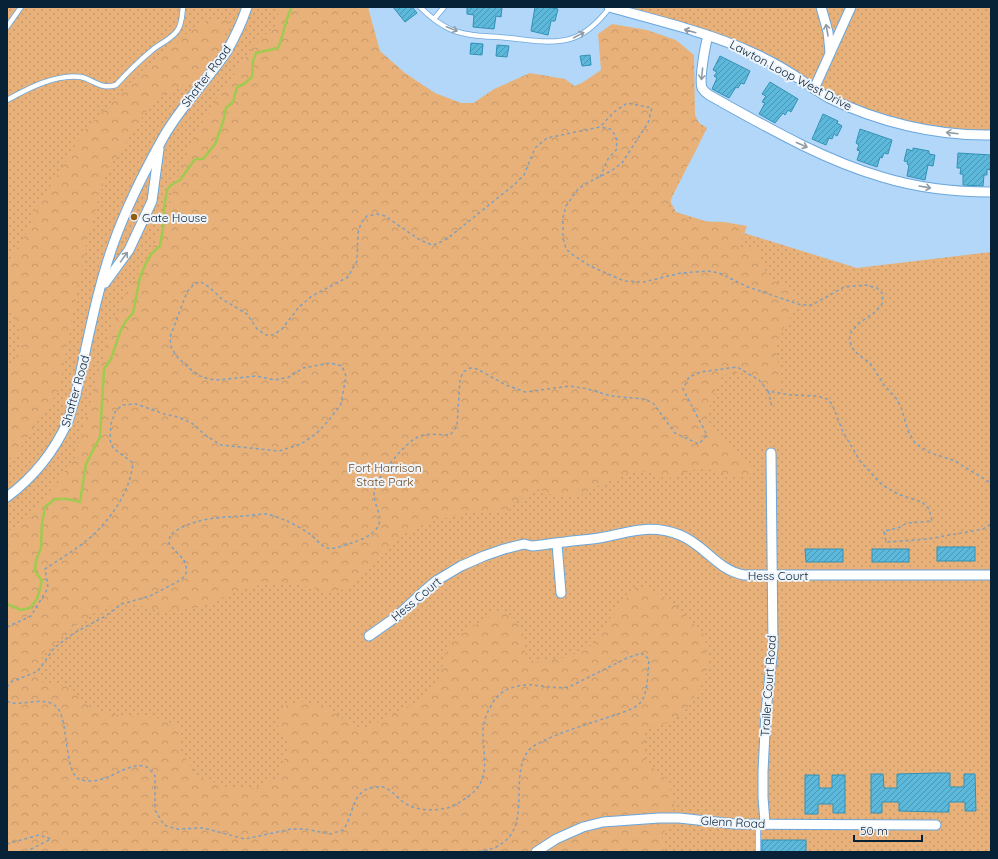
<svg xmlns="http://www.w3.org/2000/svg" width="998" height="859" font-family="Quicksand,sans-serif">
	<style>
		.grass { fill: url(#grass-dots) }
		.forest { fill: url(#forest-crowns) }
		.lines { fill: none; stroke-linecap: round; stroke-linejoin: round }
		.stream { stroke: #a0ca50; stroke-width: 2.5 }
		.building { fill: url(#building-hatch); stroke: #3191b4 }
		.service-casing { stroke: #6aa7dd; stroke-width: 6 }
		.minor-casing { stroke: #6aa7dd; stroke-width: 11 }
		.path { stroke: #7ea0be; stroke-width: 1.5; stroke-dasharray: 3 3; stroke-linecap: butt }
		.service { stroke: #fff; stroke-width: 4.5 }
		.minor { stroke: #fff; stroke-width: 9 }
		.oneway { stroke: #8f9ba5 }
		.poi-dot { fill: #935b14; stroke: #eef4fa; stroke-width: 1.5 }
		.labels { text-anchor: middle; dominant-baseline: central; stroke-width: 4; stroke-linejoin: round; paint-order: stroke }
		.street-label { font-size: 12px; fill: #072136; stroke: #eef4fa }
		.poi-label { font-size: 12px; fill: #072136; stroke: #eef4fa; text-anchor: start }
		.park-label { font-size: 12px; fill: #6d4820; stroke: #eef4fa }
	</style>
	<defs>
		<pattern id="grass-dots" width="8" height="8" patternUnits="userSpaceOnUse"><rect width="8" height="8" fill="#e8b17a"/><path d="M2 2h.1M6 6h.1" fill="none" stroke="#c6986a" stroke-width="1.8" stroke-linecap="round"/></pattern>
		<pattern id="forest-crowns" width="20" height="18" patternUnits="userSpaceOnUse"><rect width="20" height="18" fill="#e8b17a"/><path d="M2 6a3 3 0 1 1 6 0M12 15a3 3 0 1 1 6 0" fill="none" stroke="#c6986a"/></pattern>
		<pattern id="building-hatch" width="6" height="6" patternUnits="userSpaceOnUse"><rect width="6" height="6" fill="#5db9dc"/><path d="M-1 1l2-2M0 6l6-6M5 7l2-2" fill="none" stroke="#4b96b3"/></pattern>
	</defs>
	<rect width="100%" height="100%" fill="#b2d7f8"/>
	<g class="grass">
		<path d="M7,7H353L391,77L455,103H534L615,69L707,128L670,201L676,212L857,268L991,252V852H7Z"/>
		<path d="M609,7H991V135L963,134L861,111L752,53Z"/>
	</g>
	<g class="forest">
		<path d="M279,7H368L380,51L405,73L435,93L469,106L494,89L530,73L565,79L576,87L601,70L598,34L612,24L647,30L676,40L694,55L695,115L704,133L695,152L674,189L669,207L689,221L724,222L747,226L739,248L758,249L768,278L795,292V310L782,331L776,351L781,378L778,390L762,389L743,372L723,375L713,396L704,423C721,440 740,452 756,470L750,478L728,476L702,467L666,479L647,471L626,474L593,488L577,497H556L539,489L519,500L508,511H477L428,522L401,536L377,562L349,588L330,592L288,582L253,586L196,608L159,611L125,601L99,610L75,626L44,652L36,673L44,685L67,686L87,705L102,713L164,719L181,729V752L197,776L232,789L255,788L278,778L290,743L278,726L280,708L299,701L326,707L349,723L364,729L423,699L438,681L450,641L501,609L515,619L523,636L526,658L536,662L568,657L594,644L611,617L637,586L660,594L679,608L705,636L708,664L704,681L683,714L663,724L645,729V762L667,779L675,806L662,838L665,852H7V532L30,518L75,457L113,322L126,294L149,256L166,218L177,177L196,132L221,93L255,44L276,25Z"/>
		<path d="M231,18L208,76L155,98L106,173L87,240L59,390L16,454L7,460V374L17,354L21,339V328L7,308V264L31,226L37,207L68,158L81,134L143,70L193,29L206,22Z"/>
	</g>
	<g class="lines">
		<path class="stream" d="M7,604L21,610L30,608L37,599L42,581L35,571L36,561L41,547L42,523L45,507L55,499H68L80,502L86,464L100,437L104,369L111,359L120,332L125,322L133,313L140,277L146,263L152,253L160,246L164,221V208L167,190L171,185L180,180L195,159H203L215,144L223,122L226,108L233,102L237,87L244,84L252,77L253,61L256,53L278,48C284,35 285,19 292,7"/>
	</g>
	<g class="building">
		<path d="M393,7H412L417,13L405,22Z"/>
		<path d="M467,7H502L501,17L496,16L494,29L473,27L474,15L467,14Z"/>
		<path d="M535,7H547L558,9L555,21H551L548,35L531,31Z"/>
		<path d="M471,43L483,44L482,55L470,54Z"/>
		<path d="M497,45L509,46L507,57L496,56Z"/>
		<path d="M590,55L591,65L582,66L580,56Z"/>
		<path d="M720,56L750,71L744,84L741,83L738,88L736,87L729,98L712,89L717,78L714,76L717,72L713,70Z"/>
		<path d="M770,82L798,99L791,112L788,110L785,115L783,113L775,123L759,114L765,103L762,102L766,96L762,94Z"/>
		<path d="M823,114L838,121L837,123L842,126L837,136L834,134L832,139L829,138L826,145L812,139Z"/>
		<path d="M860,129L892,140L888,154L884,153L882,158L880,157L877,167L857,160L860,151L857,150L859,145L856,143Z"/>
		<path d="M913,148L929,151V154L935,155L933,166L928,165L925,180L907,176L909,165L907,164L908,162L904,161L907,149L913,151Z"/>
		<path d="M958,153L991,155L990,170L987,169V175H984L983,186L963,185V174H960L961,168H957Z"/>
		<rect x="937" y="547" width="38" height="14"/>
		<path d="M805,549H843V562H806Z"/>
		<rect x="872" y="549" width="37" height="13"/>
		<path d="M937,773H950V787H964V774H975L976,811H965V802H949V812H938L899,811V802H882V813H871V774H883L884,788H897V774Z"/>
		<path d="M805,775H819V788H832V775H845V813H833V804H818V814H805Z"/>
		<rect x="762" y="840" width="44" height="12"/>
	</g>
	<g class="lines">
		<g class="service-casing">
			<g id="service">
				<path d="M420,7C429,16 440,25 452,30C470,37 490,36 509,38C530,40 553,45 573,38C587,33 601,19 610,7"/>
				<path d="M434,19L444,7"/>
				<path d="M7,27L21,7"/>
				<path d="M7,100C27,89 57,73 81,77C94,80 101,90 116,85C127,73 138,62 150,52C158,44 171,40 177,31C182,25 182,15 183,7"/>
				<path d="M758,824V852"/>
			</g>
		</g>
		<g class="minor-casing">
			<g id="minor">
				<path d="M609,7C655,20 707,32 751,52C769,60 787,70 804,82C812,87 820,93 829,98C878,122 936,136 991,135"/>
				<path d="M821,7L828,32L830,52"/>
				<path d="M708,36C705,46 699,80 702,88C704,91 706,93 709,95C765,126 821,159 882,177C918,188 954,192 991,192"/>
				<path d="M814,89L851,7"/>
				<path d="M105,283L129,250L152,201L159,149"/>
				<path d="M7,497C34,477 54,452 68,421C71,413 72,405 75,398C87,346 96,292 114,242C127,206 144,172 163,138C180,107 207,81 227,51C235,37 242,22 247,7"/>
				<path d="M557,544L561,593"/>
				<path d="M369,636L396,617L423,592L436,581L461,566L484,556L504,549L524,544L532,546C543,545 554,543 565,542C576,540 588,540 599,538C630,533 648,523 680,535C705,545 717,570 744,575H991"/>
				<path d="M765,823L763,797V772L766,711L773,648L771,453"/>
				<path d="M536,852L556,839L583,827L603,822L659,818H679L735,824L936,825"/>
			</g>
		</g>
		<g class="path">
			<path d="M600,177L608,159L617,149L616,136L610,129L600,127"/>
			<path d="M768,391L772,407"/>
			<path d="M7,627L31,616L48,588L45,569C60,559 80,547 93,535C113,516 130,491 133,463L113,448L110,440L111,424L115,412L122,405L136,404L164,414L178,417L193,424L205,435L221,445L279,451L301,444L317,433L329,420L341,404L346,376L342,366L330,363L303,368L289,377L275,380L256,376L218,380L209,379L197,375L177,357L171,347L170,337L187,292L195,283L201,282L209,287L222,299L247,314L257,329L266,335H273L282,329L299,307L312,296L348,277L357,261L358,233L361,223L367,216L377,214L385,216L420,240L432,245L437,244L448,238L515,184L524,175L535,148L547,138L600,127L614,112L627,103L652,108L648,123L622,163L611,171L587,183L578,189L566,206L563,218V237L566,249L573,255L590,266L624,281L644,282L681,273L708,271L719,273L748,287L801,305H812L844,287L866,285L877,288L883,294L882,304L875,312L858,324L851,332L849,340L854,351L870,363L884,385L896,398L901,407L908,431L915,443L930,453L953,460L991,483"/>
			<path d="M7,687L11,682L38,671L54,648L74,633L104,617L122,604L150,596L177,582L185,576L187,570L184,560L169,544L170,535C191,518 220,517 245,516C252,515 260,514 267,514C273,515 281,519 287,521C294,524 304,530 311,535C321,543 324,552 339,547C351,543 369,539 377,528C384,518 375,507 374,496C372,481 406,441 420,436C429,433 441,435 450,435L457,426L460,380L463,372L470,368L477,369L506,385L525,392L570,386L588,389L611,396L644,399L653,403L675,433L699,444L707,435L683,389L689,377L701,372L737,367L759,380L768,391L790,395L817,396L827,399L832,404L843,432L860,461L882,485L900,495L922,502L929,509L932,521L907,523L898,528L884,531L886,542L928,539L983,529L991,524"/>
			<path d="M7,701C21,709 47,692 59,710C68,725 65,773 79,779C105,789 127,759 147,767C150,769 153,773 155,776V810L164,825L176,829L203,828L245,839L291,829H305L330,834L343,830C352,818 351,803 361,793C365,789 370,788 375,787C390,784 396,799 408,805C420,812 446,811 457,804C466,798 475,793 480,784C490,765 480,743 484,724C485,717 488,711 492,704C497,694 507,688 518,686C535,682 552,690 569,687L627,658L641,653L649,659C648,670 648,696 640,703C635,709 623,712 615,715C598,721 538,738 528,751C508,780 534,829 496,847C490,850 482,851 475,852"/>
			<path d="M7,844L39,835L51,839L31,849L29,852"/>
		</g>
		<use href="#service" class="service"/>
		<use href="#minor" class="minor"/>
	</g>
	<defs><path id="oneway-shaft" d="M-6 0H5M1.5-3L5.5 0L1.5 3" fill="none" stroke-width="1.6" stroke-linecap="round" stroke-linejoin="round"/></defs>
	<g class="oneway">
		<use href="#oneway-shaft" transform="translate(452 29) rotate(22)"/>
		<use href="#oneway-shaft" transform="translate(827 30) rotate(-100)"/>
		<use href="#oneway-shaft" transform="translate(690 31) rotate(-164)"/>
		<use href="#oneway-shaft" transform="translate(579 35) rotate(-28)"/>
		<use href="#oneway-shaft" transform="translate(702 74) rotate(96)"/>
		<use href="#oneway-shaft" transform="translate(952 133) rotate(-173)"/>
		<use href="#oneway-shaft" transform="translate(802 145) rotate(24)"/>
		<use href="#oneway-shaft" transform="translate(925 187) rotate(10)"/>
		<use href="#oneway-shaft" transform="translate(124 257) rotate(-54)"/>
	</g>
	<circle class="poi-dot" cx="134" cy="217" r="4"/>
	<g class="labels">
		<g class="street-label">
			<text transform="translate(791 75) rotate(28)">Lawton Loop West Drive</text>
			<text transform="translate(206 76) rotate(-53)">Shafter Road</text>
			<text transform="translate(75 391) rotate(-74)">Shafter Road</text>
			<text x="778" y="575">Hess Court</text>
			<text transform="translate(416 599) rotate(-40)">Hess Court</text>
			<text transform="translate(768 686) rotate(-86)">Trailer Court Road</text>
			<text transform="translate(733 822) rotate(3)">Glenn Road</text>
		</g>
		<g class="poi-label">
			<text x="142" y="217">Gate House</text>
		</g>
		<g class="park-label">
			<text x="385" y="467">Fort Harrison<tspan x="385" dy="14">State Park</tspan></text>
		</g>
	</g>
	<rect width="998" height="859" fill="none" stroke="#072136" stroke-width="16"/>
	<path d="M854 835v6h68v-6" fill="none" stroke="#072136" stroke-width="2"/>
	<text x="860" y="835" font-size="12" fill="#072136" stroke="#eef4fa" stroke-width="3" paint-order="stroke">50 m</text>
</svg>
